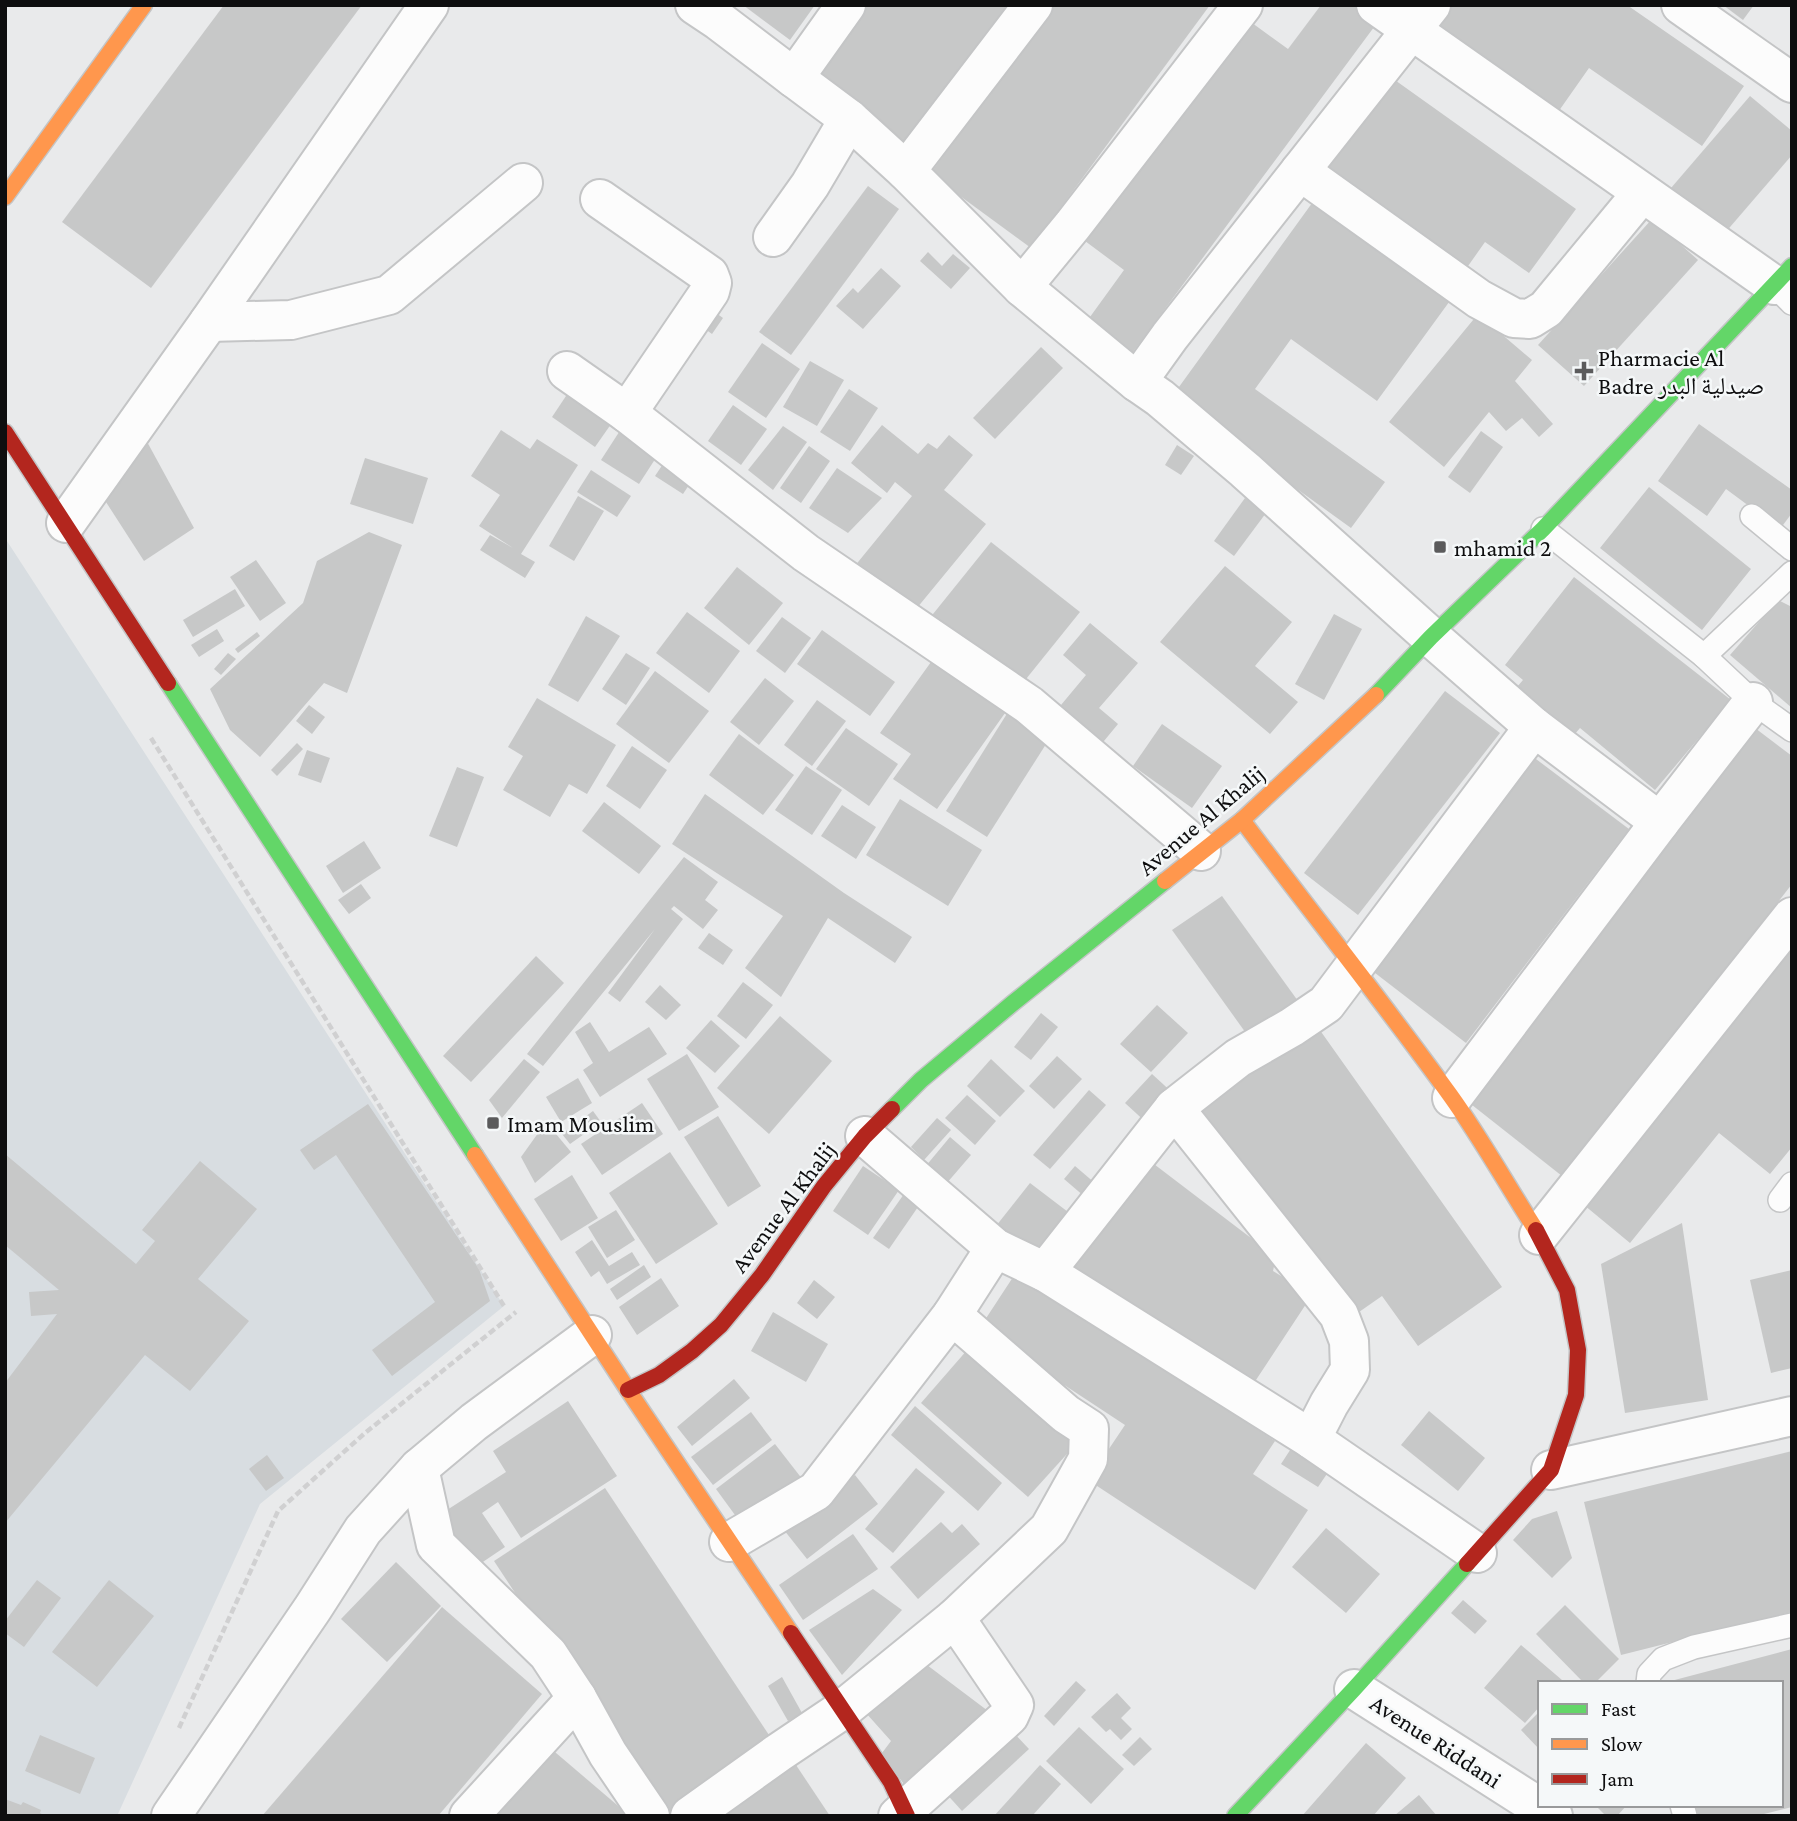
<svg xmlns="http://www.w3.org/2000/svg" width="1797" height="1821" font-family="'Crimson Pro','Noto Naskh Arabic',serif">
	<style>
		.built { fill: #d8dde1 }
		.building { fill: #c7c8c8 }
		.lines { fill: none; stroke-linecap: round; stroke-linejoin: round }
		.lane-casing { stroke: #c4c5c6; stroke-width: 26 }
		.street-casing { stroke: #c4c5c6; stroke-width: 42 }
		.fast-casing { stroke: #c4c5c6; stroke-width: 19 }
		.slow-casing { stroke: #c4c5c6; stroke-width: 19 }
		.jam-casing { stroke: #c4c5c6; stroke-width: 19 }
		.path { stroke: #d0d0d1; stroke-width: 4.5; stroke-dasharray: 7 3.5; stroke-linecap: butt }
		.lane { stroke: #fcfcfc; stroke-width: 23 }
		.street { stroke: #fcfcfc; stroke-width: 38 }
		.fast { stroke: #63d668; stroke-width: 16 }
		.slow { stroke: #ff974d; stroke-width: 16 }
		.jam { stroke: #b3261e; stroke-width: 16 }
		.poi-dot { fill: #5b5b5c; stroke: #f5f8f9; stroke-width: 2.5 }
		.labels { text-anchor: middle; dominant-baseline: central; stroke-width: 5; stroke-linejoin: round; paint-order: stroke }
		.poi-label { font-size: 24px; fill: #0e0e0f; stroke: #f5f8f9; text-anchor: start }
		.street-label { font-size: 24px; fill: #0e0e0f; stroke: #f5f8f9 }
	</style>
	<rect width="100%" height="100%" fill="#e9eaeb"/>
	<path class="built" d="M5,538L504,1306L260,1504L117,1816H5Z"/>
	<g class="building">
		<path d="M224,5H362L151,288L62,222Z"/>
		<path d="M743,5H815L790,40Z"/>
		<path d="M868,5H1024L917,151L815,77Z"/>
		<path d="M1054,5H1210L1031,248L930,174Z"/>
		<path d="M1321,5H1361L1380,19L1127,360L1082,328L1124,270L1085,241L1248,20L1288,49Z"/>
		<path d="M1450,5H1627L1744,86L1702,146L1589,68L1556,115L1433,29Z"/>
		<path d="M1723,5H1754L1743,20Z"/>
		<path d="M1392,78L1576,209L1529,273L1485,242L1461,276L1321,173Z"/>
		<path d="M1750,96L1792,131V155L1718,241L1665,195Z"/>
		<path d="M868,186L899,209L791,355L759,332Z"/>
		<path d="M1315,199L1452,298L1377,401L1291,339L1255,389L1385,482L1351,528L1171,398Z"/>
		<path d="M1652,219L1698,260L1584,386L1538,345Z"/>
		<path d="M928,252L942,266L953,254L970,268L951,289L920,261Z"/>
		<path d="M881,268L901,286L863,329L836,306L853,288L858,293Z"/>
		<path d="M705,305L723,318L712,334L694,321Z"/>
		<path d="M1478,314L1532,360L1515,381L1553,424L1539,437L1522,418L1506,431L1489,412L1444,467L1389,422Z"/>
		<path d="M762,343L800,369L766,418L728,392Z"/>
		<path d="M1041,347L1063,368L995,439L973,418Z"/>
		<path d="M810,361L844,380L817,426L783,407Z"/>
		<path d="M572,387L616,417L595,447L552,417Z"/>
		<path d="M849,389L878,408L850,451L820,432Z"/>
		<path d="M733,405L767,429L741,465L708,441Z"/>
		<path d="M1699,424L1792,490V513L1780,529L1726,489L1707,516L1658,481Z"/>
		<path d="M882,425L918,454L928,443L937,449L949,435L973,455L944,490L986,524L912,614L854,567L912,496L895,482L887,493L851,463Z"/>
		<path d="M623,426L661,450L639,484L601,460Z"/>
		<path d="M783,426L807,442L773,490L748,470Z"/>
		<path d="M501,430L530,449L537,439L578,465L521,554L535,562L525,578L480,550L490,535L513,548L479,526L500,495L471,476Z"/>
		<path d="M1481,431L1503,447L1470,493L1448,477Z"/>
		<path d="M145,438L194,528L144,561L95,485Z"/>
		<path d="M1177,445L1194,456L1181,475L1165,465Z"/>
		<path d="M809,446L830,461L801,503L780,488Z"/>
		<path d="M365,458L428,478L413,524L350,504Z"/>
		<path d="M667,458L695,476L683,494L655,476Z"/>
		<path d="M837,468L882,498L848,533L809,508Z"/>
		<path d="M591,470L631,496L617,517L577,492Z"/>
		<path d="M1649,487L1751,569L1702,630L1600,548Z"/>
		<path d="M578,496L604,511L574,561L549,546Z"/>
		<path d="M1245,498L1266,513L1234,556L1214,541Z"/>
		<path d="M369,532L402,545L347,693L324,683L260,757L230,730L210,689L303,603L317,561Z"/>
		<path d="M991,542L1080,612L1018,689L929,619Z"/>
		<path d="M256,560L286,603L260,621L230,577Z"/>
		<path d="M1225,566L1292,622L1255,666L1298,702L1270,734L1160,642Z"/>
		<path d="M737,567L783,603L749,645L704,608Z"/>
		<path d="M1574,577L1731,700L1655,790L1580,728L1568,742L1511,694L1523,680L1505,665Z"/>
		<path d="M235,589L245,606L193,637L183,620Z"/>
		<path d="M1778,600L1792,607V708L1730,655Z"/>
		<path d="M687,612L740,651L709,693L656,653Z"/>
		<path d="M1334,614L1362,629L1324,700L1295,684Z"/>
		<path d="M586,616L620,636L578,702L548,685Z"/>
		<path d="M782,617L811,638L785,673L756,651Z"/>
		<path d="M1090,623L1138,663L1099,708L1118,724L1099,747L1056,711L1086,675L1063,655Z"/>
		<path d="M217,629L224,641L199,657L191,645Z"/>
		<path d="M822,630L895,682L870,716L797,664Z"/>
		<path d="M257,632L260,636L238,653L235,649Z"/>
		<path d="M228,653L236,659L221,675L214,669Z"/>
		<path d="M626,653L650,668L626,705L602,689Z"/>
		<path d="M931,662L1005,713L937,809L893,779L911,754L880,733Z"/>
		<path d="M655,671L709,711L669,763L616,724Z"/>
		<path d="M765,678L794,701L759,745L730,722Z"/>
		<path d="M1445,691L1500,733L1358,915L1304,873Z"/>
		<path d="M537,698L616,745L587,794L569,784L550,817L503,790L523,756L508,747Z"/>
		<path d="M817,700L846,721L812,766L784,745Z"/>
		<path d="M1013,704L1055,730L987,837L946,811Z"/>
		<path d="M309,705L325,717L312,734L296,721Z"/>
		<path d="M1162,724L1222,766L1192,808L1133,766Z"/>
		<path d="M846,728L898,764L869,806L816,769Z"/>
		<path d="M1755,728L1792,756V884L1645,1074L1562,1176L1467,1101Z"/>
		<path d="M739,734L794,775L763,815L709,775Z"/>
		<path d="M297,743L303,749L277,776L271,770Z"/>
		<path d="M632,746L667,770L640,809L606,786Z"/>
		<path d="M307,750L330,758L321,783L298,775Z"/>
		<path d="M1528,753L1629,829L1466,1043L1366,966Z"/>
		<path d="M806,766L842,790L812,835L775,810Z"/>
		<path d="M457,767L484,777L457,847L429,836Z"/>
		<path d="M705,794L844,893L912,937L895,963L828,918L781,997L745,968L783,916L672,844Z"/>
		<path d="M900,799L982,850L948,906L866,855Z"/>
		<path d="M604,802L661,846L639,874L582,831Z"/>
		<path d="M842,805L876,827L856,859L821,836Z"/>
		<path d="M364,841L381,868L343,893L326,866Z"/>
		<path d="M684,857L718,882L705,900L718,910L703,929L674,906L671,909L683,919L620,1002L608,993L655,929L543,1066L527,1054Z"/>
		<path d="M361,884L371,898L349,914L338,900Z"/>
		<path d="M1222,896L1298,1001L1248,1036L1172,930Z"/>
		<path d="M709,933L733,950L723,965L698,948Z"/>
		<path d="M1792,943V1147L1770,1174L1719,1133L1630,1243L1584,1205Z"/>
		<path d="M536,956L564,983L471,1082L443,1056Z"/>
		<path d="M743,982L773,1005L746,1039L717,1016Z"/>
		<path d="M660,985L681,1005L666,1020L645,1002Z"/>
		<path d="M1157,1005L1188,1033L1151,1072L1120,1044Z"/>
		<path d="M1041,1013L1058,1027L1031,1060L1014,1047Z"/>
		<path d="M780,1016L832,1061L769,1134L717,1088Z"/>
		<path d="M1312,1019L1502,1287L1418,1346L1382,1296L1349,1319L1194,1101Z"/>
		<path d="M711,1020L740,1046L715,1073L686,1048Z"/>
		<path d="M590,1022L609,1052L649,1027L667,1054L600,1097L583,1070L593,1063L575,1032Z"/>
		<path d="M687,1054L719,1107L679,1131L647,1079Z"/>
		<path d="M1057,1056L1082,1079L1054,1109L1029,1086Z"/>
		<path d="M524,1059L540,1072L502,1118L489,1100Z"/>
		<path d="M991,1059L1025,1091L1000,1117L967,1086Z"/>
		<path d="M1152,1074L1176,1096L1149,1125L1125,1103Z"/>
		<path d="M578,1078L592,1103L561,1122L546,1097Z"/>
		<path d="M1089,1090L1106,1105L1050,1169L1033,1155Z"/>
		<path d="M967,1095L996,1121L975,1145L945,1118Z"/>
		<path d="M642,1103L663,1134L602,1175L581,1144Z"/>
		<path d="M368,1104L479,1269L490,1301L392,1376L372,1350L435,1302L336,1155L314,1170L300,1150Z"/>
		<path d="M593,1111L601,1122L570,1144L562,1134Z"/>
		<path d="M718,1116L761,1186L728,1207L684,1137Z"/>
		<path d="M937,1118L951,1130L924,1160L911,1147Z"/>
		<path d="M546,1122L571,1152L535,1183L521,1157Z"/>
		<path d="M950,1137L971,1155L946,1184L925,1167Z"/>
		<path d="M670,1152L718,1224L656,1264L609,1193Z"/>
		<path d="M5,1154L136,1264L155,1241L142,1230L200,1161L257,1209L198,1279L249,1321L190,1391L145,1355L5,1523V1383L57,1314L31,1316L29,1292L59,1290L5,1245Z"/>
		<path d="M1146,1158L1276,1257L1273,1271L1312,1295L1252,1386L1068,1266Z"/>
		<path d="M863,1166L899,1190L868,1235L833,1211Z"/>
		<path d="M1075,1166L1096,1184L1085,1197L1064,1179Z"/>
		<path d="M572,1175L598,1218L561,1241L534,1199Z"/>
		<path d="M1030,1183L1072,1215L1037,1259L996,1226Z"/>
		<path d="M904,1194L920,1204L889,1249L873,1238Z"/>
		<path d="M616,1210L635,1240L607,1258L588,1227Z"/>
		<path d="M1682,1223L1708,1400L1625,1413L1601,1264Z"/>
		<path d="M592,1240L609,1266L632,1252L640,1265L607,1284L599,1271L591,1277L575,1252Z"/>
		<path d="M644,1265L651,1277L617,1300L610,1289Z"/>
		<path d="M1792,1270V1368L1771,1373L1750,1280Z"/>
		<path d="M1017,1271L1275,1441L1253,1474L1308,1510L1255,1590L1088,1480L1125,1425L979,1329Z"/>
		<path d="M661,1278L679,1306L637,1335L619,1307Z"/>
		<path d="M814,1280L835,1297L817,1319L797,1303Z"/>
		<path d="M773,1312L828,1344L806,1382L751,1351Z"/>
		<path d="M968,1349L1076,1444L1028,1497L921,1403Z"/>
		<path d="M734,1379L750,1398L692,1446L677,1427Z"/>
		<path d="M568,1401L617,1476L521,1538L498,1502L482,1513L505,1547L468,1572L433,1519L506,1472L493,1451Z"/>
		<path d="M915,1406L1002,1483L978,1511L891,1435Z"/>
		<path d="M1429,1411L1485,1458L1458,1491L1401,1445Z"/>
		<path d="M751,1412L772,1440L713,1485L691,1457Z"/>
		<path d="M1296,1441L1333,1465L1318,1487L1281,1464Z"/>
		<path d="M775,1444L803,1480L743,1526L716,1489Z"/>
		<path d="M1792,1451V1612L1621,1655L1584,1502Z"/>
		<path d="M267,1455L284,1478L266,1491L249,1469Z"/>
		<path d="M916,1468L945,1492L893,1553L865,1529Z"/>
		<path d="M855,1475L878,1504L807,1559L784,1530Z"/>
		<path d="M605,1488L773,1741L662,1815L494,1561Z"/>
		<path d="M1557,1511L1572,1558L1552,1578L1513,1540L1532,1519Z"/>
		<path d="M941,1522L952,1533L962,1524L980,1544L918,1599L890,1567Z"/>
		<path d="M1326,1528L1380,1574L1346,1613L1292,1567Z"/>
		<path d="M853,1534L878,1569L803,1620L779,1585Z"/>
		<path d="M396,1562L441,1606L387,1662L341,1619Z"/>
		<path d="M37,1580L61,1598L24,1647L5,1633V1621Z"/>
		<path d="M109,1580L154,1616L97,1687L52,1652Z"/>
		<path d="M873,1589L902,1610L842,1675L809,1630Z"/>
		<path d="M1463,1600L1487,1621L1475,1634L1451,1613Z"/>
		<path d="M1565,1605L1619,1659L1595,1683H1584L1536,1634Z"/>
		<path d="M442,1607L542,1694L467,1782L438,1816H262Z"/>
		<path d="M1521,1645L1562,1680L1560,1683H1540V1706L1525,1723L1484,1688Z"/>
		<path d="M1792,1649V1807L1756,1816H1698L1695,1805H1781V1683L1667,1682Z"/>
		<path d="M923,1662L992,1714L908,1790L882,1753L891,1741L866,1713Z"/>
		<path d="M782,1677L802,1713L788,1721L768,1686Z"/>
		<path d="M1076,1681L1086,1690L1054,1726L1044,1716Z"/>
		<path d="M1117,1693L1131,1708L1121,1718L1132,1729L1121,1740L1110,1729L1106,1732L1091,1717Z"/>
		<path d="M1540,1711V1750L1521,1730Z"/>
		<path d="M1079,1727L1124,1769L1091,1804L1046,1761Z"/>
		<path d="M1010,1729L1029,1749L962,1811L943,1790Z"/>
		<path d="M40,1735L95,1758L80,1794L25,1771Z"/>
		<path d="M1140,1737L1152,1749L1134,1766L1122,1755Z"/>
		<path d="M542,1741L630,1816H479Z"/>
		<path d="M1366,1743L1406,1778L1373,1816H1302Z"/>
		<path d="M794,1762L830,1816H712Z"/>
		<path d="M1040,1765L1061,1784L1032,1816H994Z"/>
		<path d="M1419,1795L1437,1816H1394Z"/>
		<path d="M5,1799L21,1805L23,1802L41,1810L40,1813L45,1816H5Z"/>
		<path d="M1595,1805H1627L1617,1816H1606Z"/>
	</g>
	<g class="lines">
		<g class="lane-casing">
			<g id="lane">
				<path d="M1774,285L1792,303"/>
				<path d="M1752,516L1792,549"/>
				<path d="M1543,529L1704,656L1753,702L1792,730"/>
				<path d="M1704,656L1792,573"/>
				<path d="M1780,1200L1792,1184"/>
				<path d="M1648,1683L1649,1674L1663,1659L1694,1647L1792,1625"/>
				<path d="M1682,1805L1685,1816"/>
			</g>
		</g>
		<g class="street-casing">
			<g id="street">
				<path d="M695,5L719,21L794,78L846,5"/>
				<path d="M1033,5L906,171L1022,287L1073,225L1243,5"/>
				<path d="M1376,5L1774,285"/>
				<path d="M1431,5L1170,336L1137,382L1160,398L1245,470L1431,637L1534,727L1660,822"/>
				<path d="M1681,5L1792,83"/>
				<path d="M794,78L849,119L906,171"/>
				<path d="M1300,171L1479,299L1514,318L1530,319L1546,309L1642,193"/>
				<path d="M600,199L709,275L712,283L710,291L627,413"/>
				<path d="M773,237L810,185L849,119"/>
				<path d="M1022,287L1137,382"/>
				<path d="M209,322L291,320L389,295L523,183"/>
				<path d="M567,371L627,413L806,553L1029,705L1201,851"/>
				<path d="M66,523L209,322L429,5"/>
				<path d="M1452,1098L1660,822L1753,702"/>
				<path d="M1174,1108L1339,1315L1349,1341L1350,1370L1329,1404L1311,1439"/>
				<path d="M865,1136L995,1248L1045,1272L1311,1439L1477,1553"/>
				<path d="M1539,1235L1792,917"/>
				<path d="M1045,1272L1174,1108L1238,1058L1292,1027L1326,1004L1534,727"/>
				<path d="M419,1468L436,1545L548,1654L577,1698L608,1754L650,1816"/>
				<path d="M1551,1470L1792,1416"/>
				<path d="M729,1542L816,1491L952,1315"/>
				<path d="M1354,1689L1553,1816"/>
				<path d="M171,1816L313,1608L363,1530L419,1468L474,1422L592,1335"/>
				<path d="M469,1816L577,1698"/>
				<path d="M690,1816L778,1753L842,1710L955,1618L1049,1529L1088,1459L1089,1429L1066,1414L952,1315L995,1248"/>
				<path d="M898,1816L1009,1716L1014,1705L955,1618"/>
			</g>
		</g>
		<g class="fast-casing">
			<g id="fast">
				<path d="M168,683L475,1155"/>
				<path d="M1376,695L1431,637L1543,529L1792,266"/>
				<path d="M892,1109L921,1080L1013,1003L1165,881"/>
				<path d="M1235,1816L1354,1689L1467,1564"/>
			</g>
		</g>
		<g class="slow-casing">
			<g id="slow">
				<path d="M5,197L144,5"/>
				<path d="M1242,820C1311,912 1383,1002 1450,1095C1481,1138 1507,1185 1536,1230"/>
				<path d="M1165,881L1242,820L1376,695"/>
				<path d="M475,1155L628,1390L791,1633"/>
			</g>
		</g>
		<g class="jam-casing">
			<g id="jam">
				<path d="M5,432L168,683"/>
				<path d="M628,1390L659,1375L692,1351L721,1325L762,1275L824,1186L865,1136L892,1109"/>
				<path d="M1467,1564L1551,1470L1576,1395L1578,1350L1567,1290L1536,1230"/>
				<path d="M791,1633L891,1782L907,1816"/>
			</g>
		</g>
		<g class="path">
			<path d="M151,738L504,1306"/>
			<path d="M179,1728L278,1511L365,1433L516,1312"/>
		</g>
		<use href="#lane" class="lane"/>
		<use href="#street" class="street"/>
		<use href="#fast" class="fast"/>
		<use href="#slow" class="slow"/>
		<use href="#jam" class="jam"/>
	</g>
	<g class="poi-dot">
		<path d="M1580.5 360.5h7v7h7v7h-7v7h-7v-7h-7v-7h7z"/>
		<rect x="1433" y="540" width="14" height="14" rx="3.5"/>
		<rect x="486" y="1116" width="14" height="14" rx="3.5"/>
	</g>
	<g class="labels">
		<g class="poi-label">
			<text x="1598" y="357">Pharmacie Al<tspan x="1598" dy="28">Badre صيدلية البدر</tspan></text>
			<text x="1454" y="547">mhamid 2</text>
			<text x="507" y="1123">Imam Mouslim</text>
		</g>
		<g class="street-label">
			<text transform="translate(1201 820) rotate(-40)">Avenue Al Khalij</text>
			<text transform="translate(783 1207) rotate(-53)">Avenue Al Khalij</text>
			<text transform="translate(1436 1741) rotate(33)">Avenue Riddani</text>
		</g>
	</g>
	<rect width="1797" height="1821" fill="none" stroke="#0e0e0f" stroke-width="14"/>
	<rect x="1538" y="1681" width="245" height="126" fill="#f5f8f9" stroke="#999a9b" stroke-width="2"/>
	<rect x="1552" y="1704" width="35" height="10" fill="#63d668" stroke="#999a9b" stroke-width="2"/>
	<text x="1601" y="1716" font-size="21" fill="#0e0e0f">Fast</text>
	<rect x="1552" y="1739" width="35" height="10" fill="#ff974d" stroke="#999a9b" stroke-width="2"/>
	<text x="1601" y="1751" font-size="21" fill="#0e0e0f">Slow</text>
	<rect x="1552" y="1774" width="35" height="10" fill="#b3261e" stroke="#999a9b" stroke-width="2"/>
	<text x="1601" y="1786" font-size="21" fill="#0e0e0f">Jam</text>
</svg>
